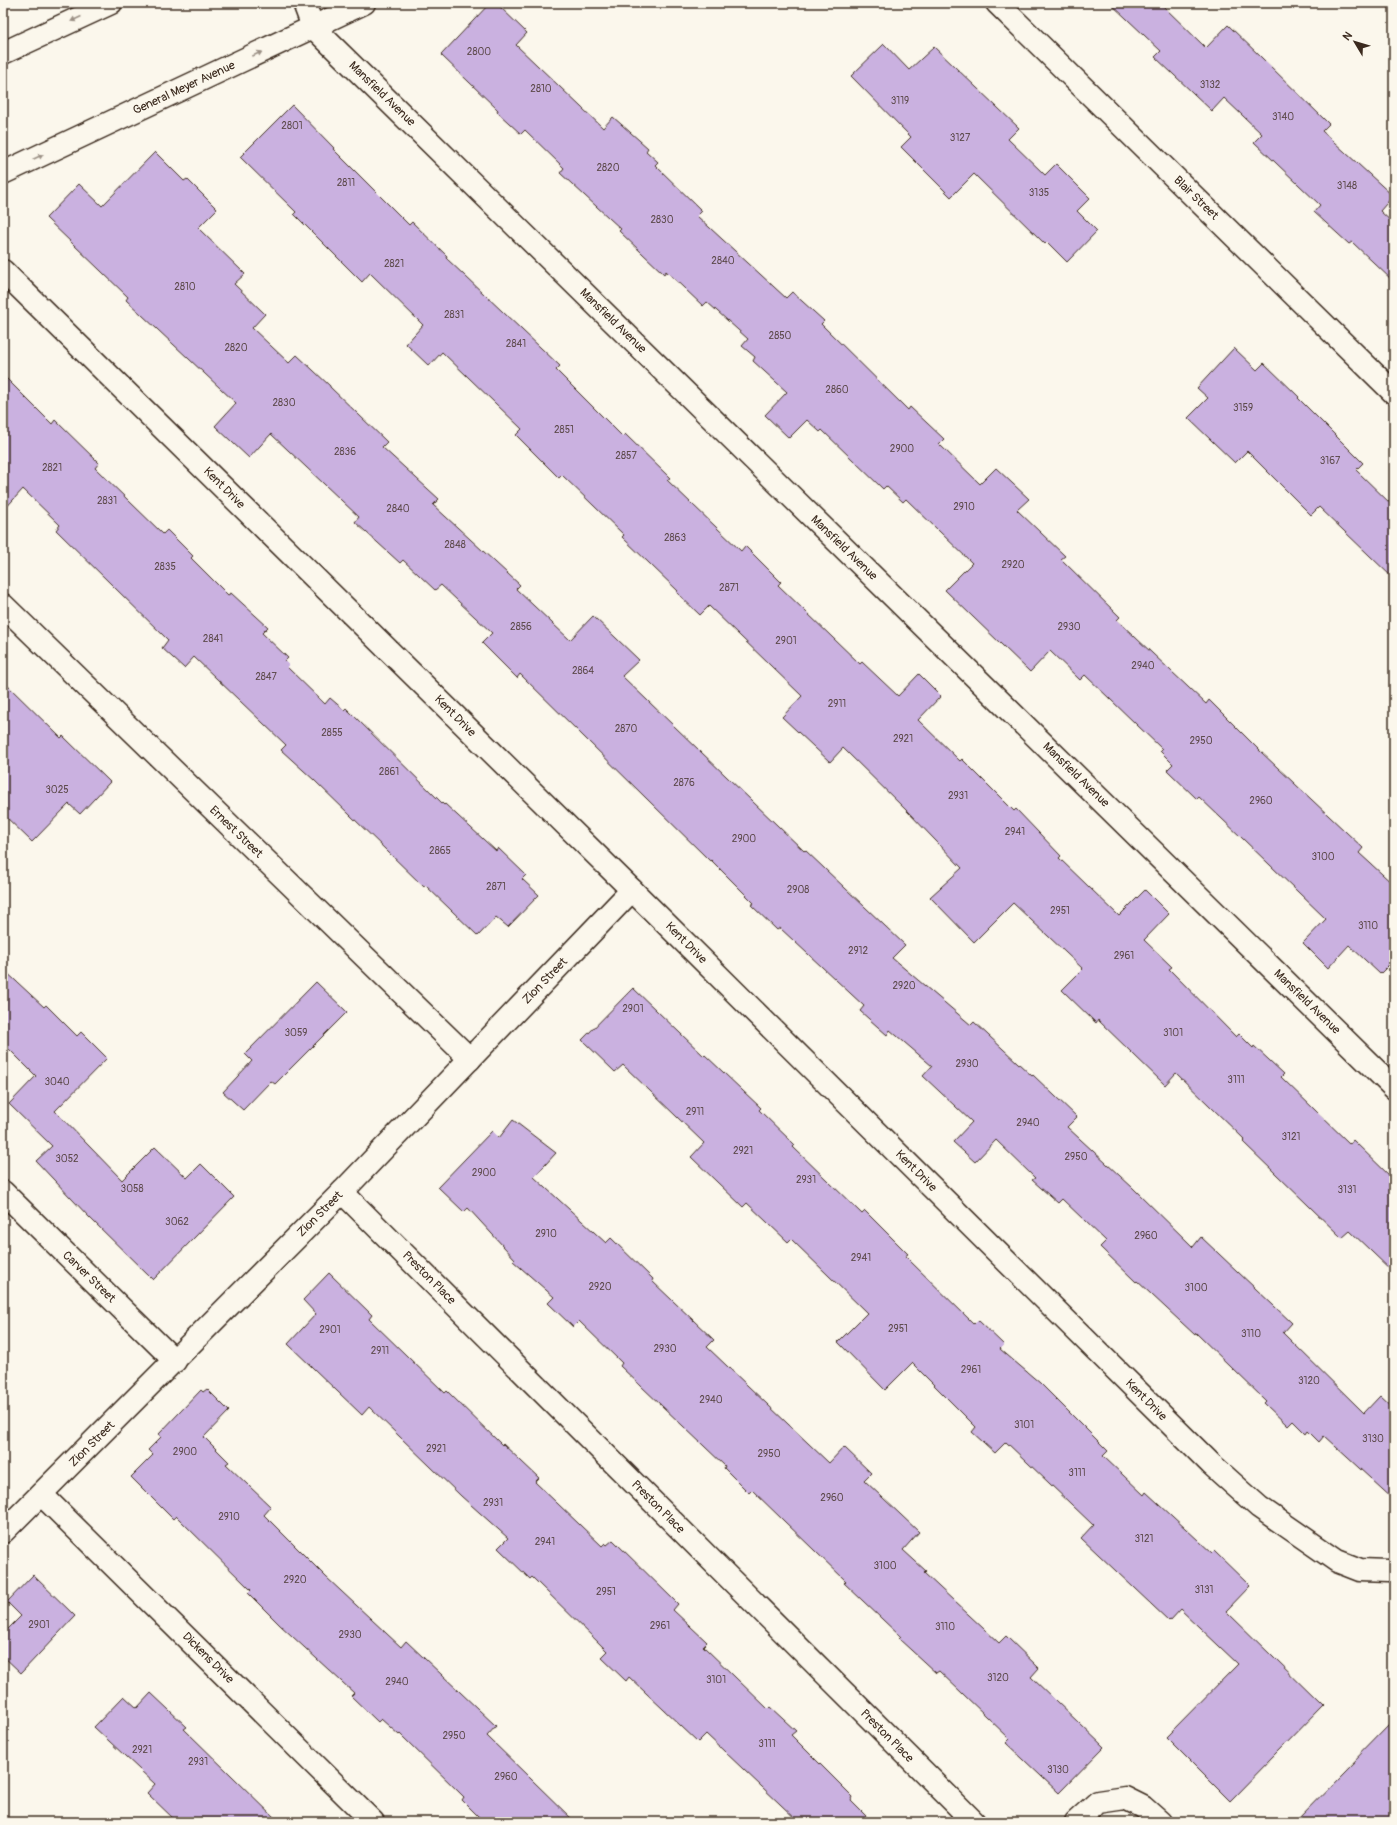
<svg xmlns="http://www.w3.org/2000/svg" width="1397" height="1825" font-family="Pangolin,sans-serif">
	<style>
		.building { fill: #cab1e0; stroke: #3b2a1e }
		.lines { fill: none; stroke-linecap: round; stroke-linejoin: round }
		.minor-casing { stroke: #3b2a1e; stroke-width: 25 }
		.minor { stroke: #fbf7ec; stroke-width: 22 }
		.oneway { fill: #9b9085 }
		.labels { text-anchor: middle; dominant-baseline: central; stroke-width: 3; stroke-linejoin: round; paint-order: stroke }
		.number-label { font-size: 10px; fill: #5f4c4e }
		.street-label { font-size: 12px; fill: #3b2a1e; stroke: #fbf7ec }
	</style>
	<rect width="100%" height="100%" fill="#fbf7ec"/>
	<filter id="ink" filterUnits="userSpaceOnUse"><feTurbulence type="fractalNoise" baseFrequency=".025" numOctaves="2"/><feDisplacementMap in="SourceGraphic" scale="8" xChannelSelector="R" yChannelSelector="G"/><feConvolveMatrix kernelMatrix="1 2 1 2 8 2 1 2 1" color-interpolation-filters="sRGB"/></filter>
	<g filter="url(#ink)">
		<g class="building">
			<path d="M490,3H496L527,33L516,45L603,128L613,117L648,148L646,151L658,162L655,165L702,211L697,216L786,298L792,292L824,321L821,324L908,410L910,407L944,439L939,444L980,484L996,468L1029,499L1017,510L1065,556L1061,559L1120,617L1117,620L1206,704L1209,700L1260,751L1363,848L1359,853L1394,885V960L1380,974L1349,945L1328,968L1303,943L1326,919L1242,838L1199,797L1197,799L1167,770L1173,764L1160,751L1162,749L1085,675L1080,680L1050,651L1030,672L945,590L972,563L906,499L903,502L886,486L883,489L822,430L820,432L807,420L789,438L765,415L787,392L753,361L755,357L742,346L748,339L707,302L703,306L666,271L664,274L619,231L621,229L560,173L564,168L525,130L521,134L497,112L498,110L441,55Z"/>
			<path d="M1110,3H1160L1206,48L1228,25L1262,58L1329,124L1322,131L1393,196L1380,211L1394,224V282L1352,242L1349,244L1314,212L1320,205L1254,142L1262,134L1224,98L1212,111L1155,57L1161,51Z"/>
			<path d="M884,44L909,70L934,47L1019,128L1008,139L1045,175L1056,164L1090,198L1077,211L1097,231L1067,262L1047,242L1045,244L974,174L951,197L901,147L911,137L851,76Z"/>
			<path d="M292,105L334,148L333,149L409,225L412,222L447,256L446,258L560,366L556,370L623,437L625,434L670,478L667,480L741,551L745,546L781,582L778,585L860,664L862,662L898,696L919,674L941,696L918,720L960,761L962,759L1014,811L1016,809L1061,856L1059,858L1119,916L1145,890L1169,914L1144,940L1172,967L1169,969L1236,1037L1239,1034L1253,1048L1254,1046L1284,1074L1281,1077L1350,1144L1353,1140L1394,1180V1273L1350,1231L1342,1238L1243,1142L1245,1140L1176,1073L1165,1085L1098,1020L1096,1023L1062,990L1083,969L1013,903L974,942L930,897L962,868L908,812L843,748L830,762L782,717L802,696L709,606L700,615L676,592L678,591L622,537L624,535L562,475L559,478L516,435L522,429L442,352L429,366L406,344L423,325L370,273L362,282L294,214L296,212L240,157Z"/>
			<path d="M155,152L184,181L187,179L217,209L198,228L245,274L234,284L265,314L252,328L289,363L297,355L330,386V387L387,442L382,447L439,499L433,505L520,585L516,589L570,640L593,616L639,660L622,676L804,851L805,850L905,945L892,958L971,1025L974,1022L1032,1076L1033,1075L1077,1117L1067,1127L1133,1188L1193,1247L1201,1237L1292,1323L1283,1333L1364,1413L1380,1396L1394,1409V1500L1324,1436L1319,1442L1308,1431L1306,1434L1293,1421L1288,1426L1264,1403L1266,1401L1196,1333L1195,1335L1137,1281L1136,1282L1100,1247L1106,1241L1062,1199L1058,1203L1032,1180L1035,1178L996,1140L975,1162L953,1142L972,1122L923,1076L932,1066L890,1030L887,1035L860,1011L864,1006L780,928L777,930L751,905L754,903L711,860L710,861L520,674L517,678L482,643L492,633L441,585L435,590L403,560L400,563L355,522L359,517L271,434L249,458L215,426L236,403L126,300L128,297L46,218L79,184L102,206Z"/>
			<path d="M1234,348L1257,370L1264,363L1299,397L1298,398L1363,463L1356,470L1394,507V579L1319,507L1311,515L1247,451L1235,463L1188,418L1208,398L1197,388Z"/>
			<path d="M3,375L52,424L55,420L99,463L95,468L163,534L167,530L193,556L191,558L228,595L231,593L268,627L262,633L288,658L285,661L289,665L287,667L325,704L330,698L344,710L346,708L444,805L445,804L496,851L498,848L526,875L522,879L539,895L508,927L496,917L478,936L425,885L424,887L314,780L281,750L286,745L194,657L184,668L162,648L168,640L56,530L60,525L23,489L3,511Z"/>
			<path d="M3,681L61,738L63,736L110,782L80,814L69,804L32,842L3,814Z"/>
			<path d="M3,969L44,1007L46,1005L77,1036L81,1032L107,1058L55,1111L122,1180L155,1147L187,1178L201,1164L234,1197L153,1280L89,1217L36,1161L52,1146L9,1104L36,1076L3,1043Z"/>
			<path d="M316,982L347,1012L275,1084L271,1081L243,1110L223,1092L252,1061L245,1054Z"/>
			<path d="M633,988L704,1056L705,1055L761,1108L759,1110L795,1145L793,1147L862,1214L865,1211L908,1254L905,1256L974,1324L978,1320L1004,1345L1000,1349L1040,1383L1108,1451L1103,1456L1144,1495L1146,1492L1212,1553L1214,1551L1250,1586L1226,1611L1323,1706L1230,1801L1166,1737L1238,1664L1180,1609L1169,1621L1081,1538L1093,1525L1006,1442L995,1453L972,1432L976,1427L912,1363L885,1390L838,1342L867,1313L791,1239L788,1242L747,1203L743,1207L691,1157L704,1143L623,1065L615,1072L582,1040Z"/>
			<path d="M513,1120L556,1153L534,1177L606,1243L611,1238L653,1279L652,1281L714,1340L707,1347L829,1463L844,1447L871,1473L864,1480L919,1532L903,1550L926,1571L924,1573L999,1643L1006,1636L1039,1668L1031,1677L1104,1747L1059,1793L1006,1743L1010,1739L939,1671L936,1673L899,1639L901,1637L844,1583L846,1581L752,1490L749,1493L724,1468L725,1466L620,1366L622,1363L579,1321L573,1327L548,1303L554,1297L513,1261L515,1259L468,1208L464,1212L438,1187L492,1131L499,1138Z"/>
			<path d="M329,1273L372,1315L369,1319L445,1393L447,1391L502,1445L503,1444L539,1478L535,1482L602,1546L605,1543L607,1545L613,1540L678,1604L673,1610L707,1642L703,1646L768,1709L770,1707L796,1731L791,1735L853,1797L851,1801L872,1822H799L706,1734L698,1742L629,1677L626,1681L601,1657L607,1651L532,1577L530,1579L498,1548L508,1538L461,1496L369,1407L362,1415L288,1344L316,1314L303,1300Z"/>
			<path d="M207,1389L229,1411L204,1437L229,1462L226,1464L271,1507L264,1515L326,1577L401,1647L406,1641L496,1726L487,1736L575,1822H484L462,1800L464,1797L400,1734L399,1735L381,1719L378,1722L351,1696L354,1693L280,1625L248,1593L251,1590L176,1516L173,1519L131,1477L153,1455L148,1450L161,1437L159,1434L201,1390L203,1392Z"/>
			<path d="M33,1575L75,1616L21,1673L3,1656V1634L21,1616L7,1602Z"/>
			<path d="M151,1693L187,1727L184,1729L279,1822H177L147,1793L155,1784L94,1727L124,1696L137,1708Z"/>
			<path d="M1394,1721V1822H1295Z"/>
		</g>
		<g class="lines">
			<g class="minor-casing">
				<g id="minor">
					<path d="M304,3L313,27L1394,1088"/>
					<path d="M997,3L1394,393"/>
					<path d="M3,53L111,3"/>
					<path d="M3,173L364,3"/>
					<path d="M3,271L632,890L1211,1464L1259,1507L1337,1561L1360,1570L1388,1571L1394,1570"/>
					<path d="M3,605L470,1059"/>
					<path d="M3,1192L175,1361"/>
					<path d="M342,1192L974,1822"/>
					<path d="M42,1495L373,1822"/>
					<path d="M3,1532L342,1192L632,890"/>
					<path d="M1076,1822L1098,1802L1125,1798L1143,1807L1160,1822"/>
				</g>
			</g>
			<use href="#minor" class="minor"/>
		</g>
		<defs><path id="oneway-solid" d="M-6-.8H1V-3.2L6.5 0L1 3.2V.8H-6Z"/></defs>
		<g class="oneway">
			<use href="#oneway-solid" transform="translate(76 19) rotate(155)"/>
			<use href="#oneway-solid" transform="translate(257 54) rotate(-25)"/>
			<use href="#oneway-solid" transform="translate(38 157) rotate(-25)"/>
		</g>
	</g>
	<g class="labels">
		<g class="number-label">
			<text x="479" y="52">2800</text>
			<text x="1210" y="85">3132</text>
			<text x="541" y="89">2810</text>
			<text x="900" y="101">3119</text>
			<text x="1283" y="117">3140</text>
			<text x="292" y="126">2801</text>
			<text x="960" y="138">3127</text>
			<text x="608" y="168">2820</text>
			<text x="346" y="183">2811</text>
			<text x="1347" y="186">3148</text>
			<text x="1039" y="193">3135</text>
			<text x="662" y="220">2830</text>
			<text x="723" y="261">2840</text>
			<text x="394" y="264">2821</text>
			<text x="185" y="287">2810</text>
			<text x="454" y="315">2831</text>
			<text x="780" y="336">2850</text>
			<text x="516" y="344">2841</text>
			<text x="236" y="348">2820</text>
			<text x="837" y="390">2860</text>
			<text x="284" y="403">2830</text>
			<text x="1243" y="408">3159</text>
			<text x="564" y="430">2851</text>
			<text x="902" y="449">2900</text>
			<text x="345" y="452">2836</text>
			<text x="626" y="456">2857</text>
			<text x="1330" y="461">3167</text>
			<text x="52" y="468">2821</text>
			<text x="107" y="501">2831</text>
			<text x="964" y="507">2910</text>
			<text x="398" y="509">2840</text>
			<text x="675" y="538">2863</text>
			<text x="455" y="545">2848</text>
			<text x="1013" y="565">2920</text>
			<text x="165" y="567">2835</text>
			<text x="729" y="588">2871</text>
			<text x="521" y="627">2856</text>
			<text x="1069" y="627">2930</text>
			<text x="213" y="639">2841</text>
			<text x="786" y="641">2901</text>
			<text x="1143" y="666">2940</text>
			<text x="583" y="671">2864</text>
			<text x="266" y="677">2847</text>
			<text x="837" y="704">2911</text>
			<text x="626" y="729">2870</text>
			<text x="332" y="733">2855</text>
			<text x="903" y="739">2921</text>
			<text x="1201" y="741">2950</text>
			<text x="389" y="772">2861</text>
			<text x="684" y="783">2876</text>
			<text x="57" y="790">3025</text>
			<text x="958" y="796">2931</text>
			<text x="1261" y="801">2960</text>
			<text x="1015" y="832">2941</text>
			<text x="744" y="839">2900</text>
			<text x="440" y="851">2865</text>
			<text x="1323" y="857">3100</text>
			<text x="496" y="887">2871</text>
			<text x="798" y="890">2908</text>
			<text x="1060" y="911">2951</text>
			<text x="1368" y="926">3110</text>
			<text x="858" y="951">2912</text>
			<text x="1124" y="956">2961</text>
			<text x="904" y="986">2920</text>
			<text x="633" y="1009">2901</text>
			<text x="296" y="1033">3059</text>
			<text x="1173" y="1033">3101</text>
			<text x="967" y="1064">2930</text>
			<text x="1236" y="1080">3111</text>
			<text x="57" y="1082">3040</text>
			<text x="695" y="1112">2911</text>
			<text x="1028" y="1123">2940</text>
			<text x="1291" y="1137">3121</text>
			<text x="743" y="1151">2921</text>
			<text x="1076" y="1157">2950</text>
			<text x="67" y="1159">3052</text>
			<text x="484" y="1173">2900</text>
			<text x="806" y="1180">2931</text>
			<text x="132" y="1189">3058</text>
			<text x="1347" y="1190">3131</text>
			<text x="177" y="1222">3062</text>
			<text x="546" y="1234">2910</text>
			<text x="1146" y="1236">2960</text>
			<text x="861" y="1258">2941</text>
			<text x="600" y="1287">2920</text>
			<text x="1196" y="1288">3100</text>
			<text x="898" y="1329">2951</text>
			<text x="330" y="1330">2901</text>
			<text x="1251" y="1334">3110</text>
			<text x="665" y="1349">2930</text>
			<text x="380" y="1351">2911</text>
			<text x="971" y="1370">2961</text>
			<text x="1309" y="1381">3120</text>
			<text x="711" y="1400">2940</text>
			<text x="1024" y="1425">3101</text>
			<text x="1373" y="1439">3130</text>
			<text x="436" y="1449">2921</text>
			<text x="185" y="1452">2900</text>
			<text x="769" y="1454">2950</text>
			<text x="1077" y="1473">3111</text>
			<text x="832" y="1498">2960</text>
			<text x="493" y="1503">2931</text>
			<text x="229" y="1517">2910</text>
			<text x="1144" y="1539">3121</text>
			<text x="545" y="1542">2941</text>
			<text x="885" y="1566">3100</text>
			<text x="295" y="1580">2920</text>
			<text x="1204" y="1590">3131</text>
			<text x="606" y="1592">2951</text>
			<text x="39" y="1625">2901</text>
			<text x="660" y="1626">2961</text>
			<text x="945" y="1627">3110</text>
			<text x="350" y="1635">2930</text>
			<text x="998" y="1678">3120</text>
			<text x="716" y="1680">3101</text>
			<text x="397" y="1682">2940</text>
			<text x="454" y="1736">2950</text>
			<text x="767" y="1744">3111</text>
			<text x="142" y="1750">2921</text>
			<text x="198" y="1762">2931</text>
			<text x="1058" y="1770">3130</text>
			<text x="506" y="1777">2960</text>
		</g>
		<g class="street-label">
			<text transform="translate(184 88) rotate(-25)">General Meyer Avenue</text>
			<text transform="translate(382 94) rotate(44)">Mansfield Avenue</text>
			<text transform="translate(1196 198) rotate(44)">Blair Street</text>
			<text transform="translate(613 321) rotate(44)">Mansfield Avenue</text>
			<text transform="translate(224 488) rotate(45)">Kent Drive</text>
			<text transform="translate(844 548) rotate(44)">Mansfield Avenue</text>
			<text transform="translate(455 716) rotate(45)">Kent Drive</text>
			<text transform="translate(1076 775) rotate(44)">Mansfield Avenue</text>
			<text transform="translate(236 832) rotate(44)">Ernest Street</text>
			<text transform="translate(686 943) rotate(45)">Kent Drive</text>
			<text transform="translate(545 981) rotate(-46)">Zion Street</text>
			<text transform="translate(1307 1002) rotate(44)">Mansfield Avenue</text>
			<text transform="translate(916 1171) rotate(45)">Kent Drive</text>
			<text transform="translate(320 1214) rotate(-45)">Zion Street</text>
			<text transform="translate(89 1277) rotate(44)">Carver Street</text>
			<text transform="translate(429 1278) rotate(45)">Preston Place</text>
			<text transform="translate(1146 1400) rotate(45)">Kent Drive</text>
			<text transform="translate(92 1444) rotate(-45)">Zion Street</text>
			<text transform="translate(658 1507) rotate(45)">Preston Place</text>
			<text transform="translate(208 1658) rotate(45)">Dickens Drive</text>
			<text transform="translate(887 1736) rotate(45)">Preston Place</text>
		</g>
	</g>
	<rect width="1397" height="1825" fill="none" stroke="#fbf7ec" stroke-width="16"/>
	<rect x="8" y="8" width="1381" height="1809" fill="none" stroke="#3b2a1e" stroke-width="1.5" filter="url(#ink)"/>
	<g transform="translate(1355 42) rotate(308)" stroke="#fbf7ec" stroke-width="3" paint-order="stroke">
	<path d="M0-3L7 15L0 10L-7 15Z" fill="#3b2a1e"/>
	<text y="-6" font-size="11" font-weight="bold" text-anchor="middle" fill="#3b2a1e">N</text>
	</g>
</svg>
